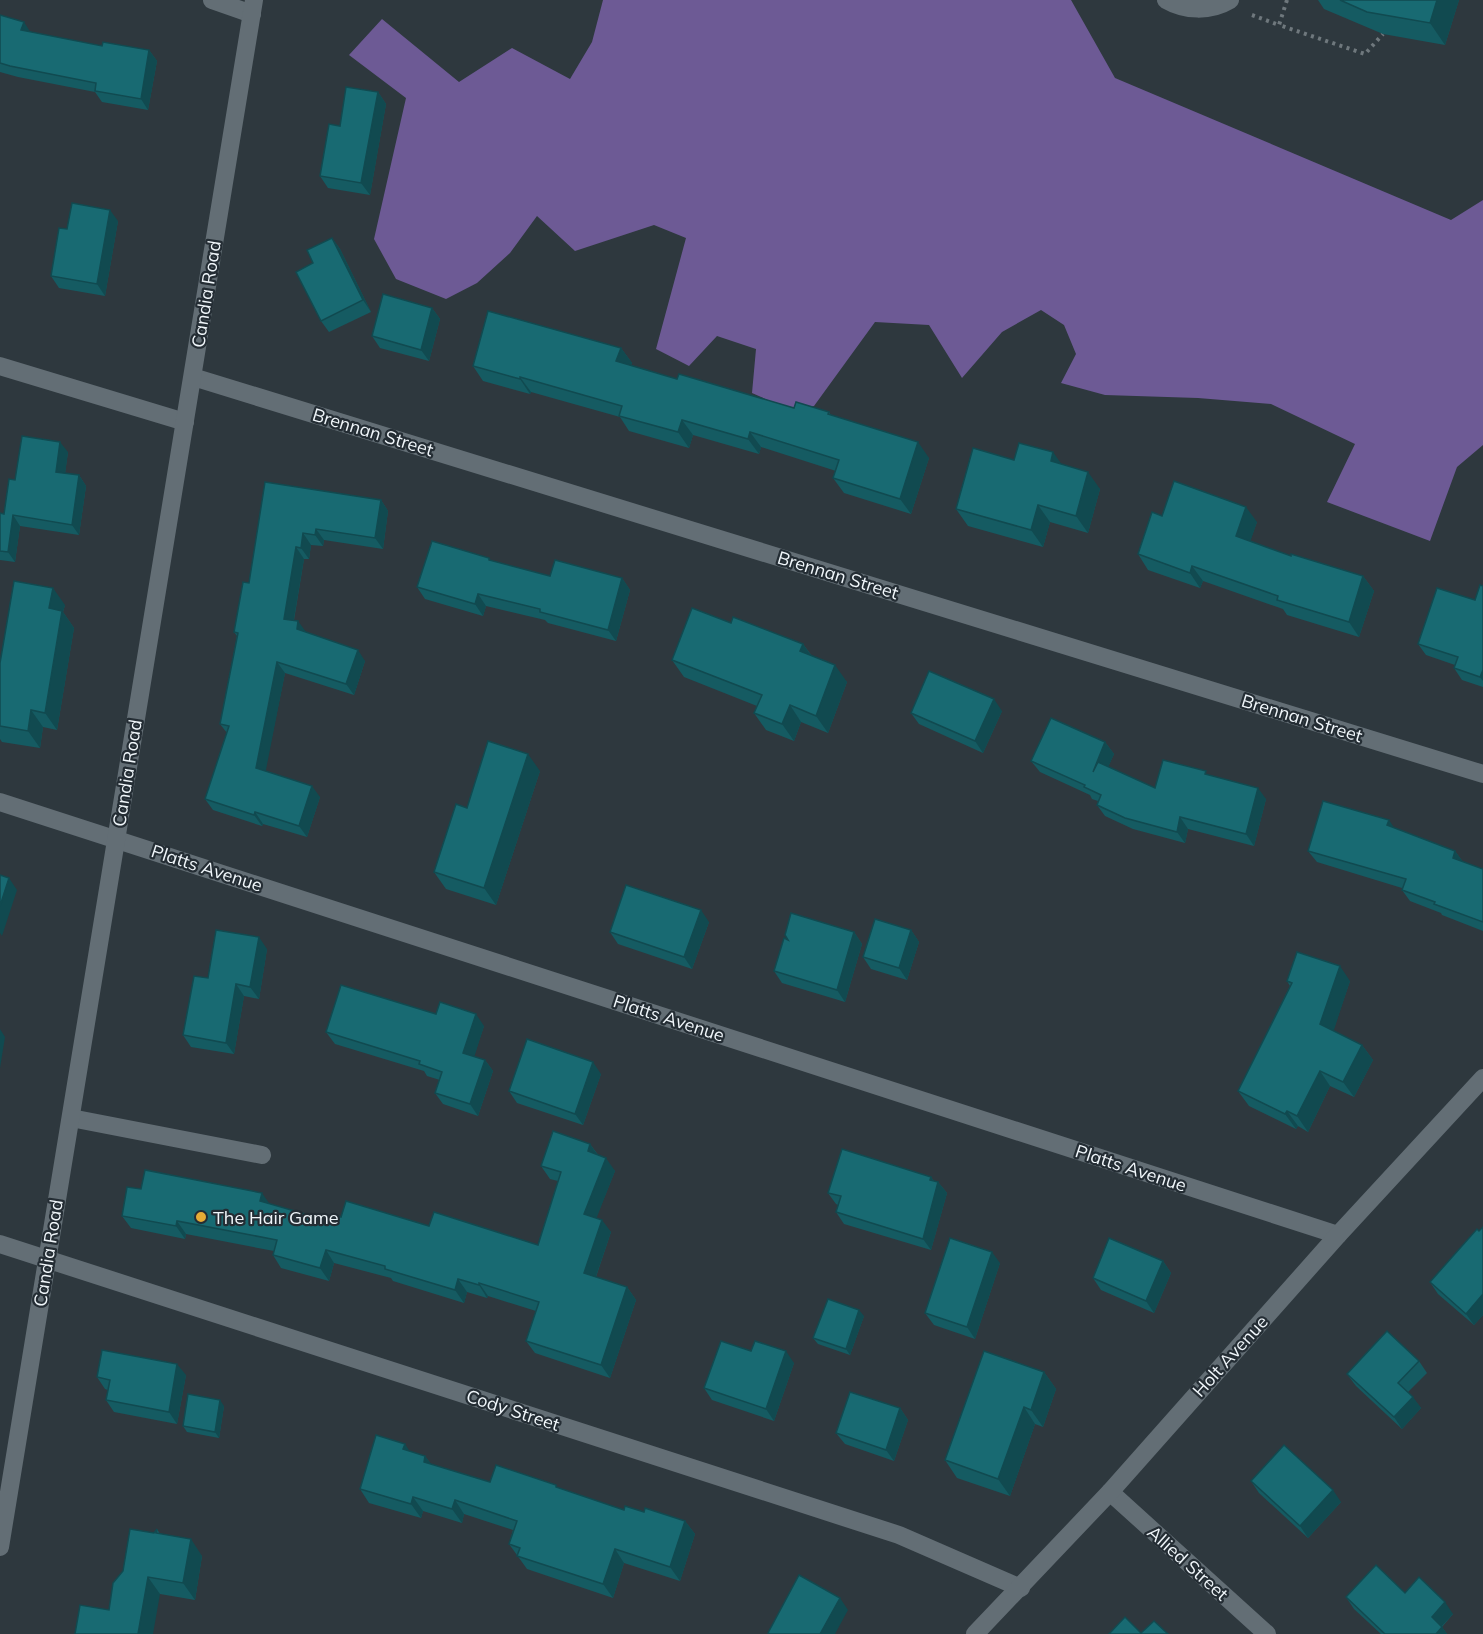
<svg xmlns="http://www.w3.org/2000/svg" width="1483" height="1634" font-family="Mulish,sans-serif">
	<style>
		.forest { fill: #6d5a95 }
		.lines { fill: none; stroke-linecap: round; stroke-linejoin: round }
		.path { stroke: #6f787d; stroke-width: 4; stroke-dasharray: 3 4.5; stroke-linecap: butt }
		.lane { stroke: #636e75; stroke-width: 18 }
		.street { stroke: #636e75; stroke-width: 18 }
		.secondary { stroke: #636e75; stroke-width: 18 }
		.wall { fill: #155b62 }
		.shaded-wall { fill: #114a50 }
		.building { fill: #186a72; stroke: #114a50; stroke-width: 1.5 }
		.poi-dot { fill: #e6ac36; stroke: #242d34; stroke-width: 2 }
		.labels { text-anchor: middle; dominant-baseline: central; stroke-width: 4.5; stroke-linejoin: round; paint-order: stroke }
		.street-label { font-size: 18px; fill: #f0f6fa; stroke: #242d34 }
		.poi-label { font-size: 18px; fill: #f0f6fa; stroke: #242d34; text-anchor: start }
	</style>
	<rect width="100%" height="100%" fill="#2e383e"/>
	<path class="forest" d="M603,0H1071L1115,78L1451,220L1483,200V445L1457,467L1430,541L1327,502L1355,444L1271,404L1198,398L1105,395L1061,383L1076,354L1064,325L1041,310L1002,332L962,378L929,325L875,322L814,406L793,411L752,393L756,349L717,336L689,366L656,349L686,238L654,225L575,251L537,216L510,253L477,283L446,299L396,279L374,239L406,98L349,55L382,19L459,82L512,48L570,79L592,42Z"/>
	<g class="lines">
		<g class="path">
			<path d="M1287,0L1279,25L1365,54L1383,34"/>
			<path d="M1252,15L1279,25"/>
		</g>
		<path class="lane" d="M71,1118L262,1155"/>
		<g class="street">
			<path d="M212,0L252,14"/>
			<path d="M1166,0C1185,11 1210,12 1230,0"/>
			<path d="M0,366L185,422"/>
			<path d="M193,377L1483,774"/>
			<path d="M0,802L1338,1235"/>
			<path d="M0,1244L899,1535L1021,1588"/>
			<path d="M1110,1492L1267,1634"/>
			<path d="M975,1634L1110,1492L1338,1235L1483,1078"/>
		</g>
		<path class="secondary" d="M0,1547L254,0"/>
	</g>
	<g class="wall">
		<path d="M1318,0H1459L1445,45L1383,34L1324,9Z"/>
		<path d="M0,15L31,32L102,46L149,50L157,61L148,110L102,102L95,92L18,77L0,72Z"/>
		<path d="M378,92L386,104L370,195L328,188L320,176L340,126Z"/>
		<path d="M118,221L105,296L59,288L51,276L67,229Z"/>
		<path d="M332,238L340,249L371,312L329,332L321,321L313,263Z"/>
		<path d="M432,308L440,319L429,361L380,348L372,336Z"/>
		<path d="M621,348L632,363L631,365L677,379L794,408L829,412L831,415L929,458L911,514L844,493L833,478L836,471L761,447L759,454L693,435L689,448L629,431L620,417L531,392L530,394L483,381L473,366Z"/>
		<path d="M68,452L65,473L79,475L86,486L79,535L20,526L15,562L0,560V513L4,514L15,480Z"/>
		<path d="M1014,460L1062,464L1100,489L1088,533L1050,522L1043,547L968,526L956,509Z"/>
		<path d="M265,482L381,500L388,511L383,549L324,540L323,546L311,545L309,559H304L294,620L306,633L365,661L354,695L285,673L265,771L320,797L307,837L263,824L262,826L213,810L205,799L227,733L220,724L237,636L234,632L249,583Z"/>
		<path d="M1162,516L1257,522L1250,541L1291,556L1363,576L1374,591L1359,637L1287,615L1283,609L1203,581L1200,588L1148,570L1138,554Z"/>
		<path d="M489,558L491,561L550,576L622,578L630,590L616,641L548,623L545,620L486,606L483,616L425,599L417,587Z"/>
		<path d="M1483,586V687L1462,680L1454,668L1455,665L1426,655L1418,644L1475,600Z"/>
		<path d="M65,605L63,612L74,628L57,730L43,727L40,748L2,742L0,739V663Z"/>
		<path d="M731,623L803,644L812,656L847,682L828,733L801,722L794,741L766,730L754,713L757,706L684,677L672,660Z"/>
		<path d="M1002,711L983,753L919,724L911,713Z"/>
		<path d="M1105,742L1114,754L1108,767L1155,788L1208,775L1266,799L1254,846L1188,829L1185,843L1133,829L1105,816L1097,805L1098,801L1092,799L1090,795L1040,772L1031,761Z"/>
		<path d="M540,771L496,905L446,889L434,872L467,808Z"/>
		<path d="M1394,828L1455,851L1463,862L1483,869V931L1442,915L1441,913L1410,901L1402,890V888L1317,862L1308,851Z"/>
		<path d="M709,922L692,969L618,944L610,932Z"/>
		<path d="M911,930L919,942L907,980L871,969L863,957Z"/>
		<path d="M854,932L862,944L845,1002L782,983L774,971L788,940Z"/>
		<path d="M267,949L259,999L244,996L234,1054L191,1047L183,1035L208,978Z"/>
		<path d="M1287,981H1350L1333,1031L1362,1045L1373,1060L1354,1097L1330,1086L1308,1132L1298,1126L1296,1129L1249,1106L1238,1091L1290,986Z"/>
		<path d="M436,1014L484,1026L474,1056L485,1060L493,1071L478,1116L443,1104L435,1093L440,1080L427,1076L424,1071L335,1044L326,1032Z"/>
		<path d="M601,1074L583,1125L517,1103L509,1091Z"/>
		<path d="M590,1144L599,1156L615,1171L596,1218L611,1232L596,1277L627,1287L636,1300L610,1378L535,1353L526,1341L536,1311L488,1296L487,1298L467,1292L464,1303L393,1281L391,1278L334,1263L329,1281L281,1268L273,1255L274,1251L186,1234L185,1239L131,1228L122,1216L141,1189L269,1204L333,1222L341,1217L429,1226L538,1245L558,1181L550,1179L541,1166Z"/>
		<path d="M931,1177L934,1181L938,1182L947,1193L931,1250L844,1224L836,1212L838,1205L836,1204L828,1193Z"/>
		<path d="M1483,1227V1315L1474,1325L1438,1294L1430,1282Z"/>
		<path d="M1163,1261L1171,1273L1154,1313L1101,1290L1093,1278Z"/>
		<path d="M1000,1263L975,1339L934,1325L925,1313Z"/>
		<path d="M864,1316L850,1355L818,1344L813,1338Z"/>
		<path d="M751,1351L794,1363L774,1421L712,1400L704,1388Z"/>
		<path d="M1419,1361L1427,1373L1408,1392L1421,1408L1402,1429L1356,1386L1347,1374Z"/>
		<path d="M1044,1372L1056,1389L1043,1427L1035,1424L1010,1496L957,1478L945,1460Z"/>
		<path d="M186,1375L177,1424L114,1412L106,1400L108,1390L105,1389L97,1377Z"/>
		<path d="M224,1406L219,1438L187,1432L183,1426Z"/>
		<path d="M900,1408L908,1420L894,1461L845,1444L836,1433Z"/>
		<path d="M409,1451L425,1456L431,1464L490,1482L559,1488L624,1510L644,1512L685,1521L695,1534L680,1581L624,1563L613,1598L527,1569L509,1544L513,1530L464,1514L462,1523L423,1511L421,1518L369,1503L360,1489Z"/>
		<path d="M1251,1481L1341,1502L1308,1538L1259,1493Z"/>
		<path d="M157,1529L160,1534L202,1556L195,1600L160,1594L109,1610Z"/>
		<path d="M1405,1593L1453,1614L1442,1627L1447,1634H1381L1354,1609L1346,1597Z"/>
	</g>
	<g class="shaded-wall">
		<path d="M1437,0H1459L1445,45L1430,23Z"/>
		<path d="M24,22L31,33L21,30Z"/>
		<path d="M149,50L157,61L148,110L141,99Z"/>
		<path d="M378,92L386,104L370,195L361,183Z"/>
		<path d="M110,210L118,221L105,296L97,284Z"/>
		<path d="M332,238L340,249L371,312L363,300Z"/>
		<path d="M432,308L440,319L429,361L421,350Z"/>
		<path d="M621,348L632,363L627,376L616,361Z"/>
		<path d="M520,377L531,392L530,394L520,379Z"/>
		<path d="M682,420L693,435L689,448L678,432Z"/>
		<path d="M750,432L761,447L759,454L748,439Z"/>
		<path d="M60,442L68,452L64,482L56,472Z"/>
		<path d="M918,442L929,458L911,514L900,499Z"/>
		<path d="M1053,452L1065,469L1051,461Z"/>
		<path d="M1088,472L1100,489L1088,533L1076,516Z"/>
		<path d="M79,475L86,486L79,535L72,525Z"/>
		<path d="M381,500L388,511L383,549L375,538Z"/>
		<path d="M1038,505L1050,522L1043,547L1031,530Z"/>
		<path d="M1246,507L1257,522L1247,551L1236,536Z"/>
		<path d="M13,515L20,526L15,562L8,552Z"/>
		<path d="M316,529L324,540L323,546L315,535Z"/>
		<path d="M303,533L311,545L309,559L301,548Z"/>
		<path d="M296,547L304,559L292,630L284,619Z"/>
		<path d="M1192,566L1203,581L1200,588L1190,573Z"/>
		<path d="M1363,576L1374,591L1359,637L1349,622Z"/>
		<path d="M622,578L630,590L616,641L608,630Z"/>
		<path d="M53,588L65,605L63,612L74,628L57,730L45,713L49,608Z"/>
		<path d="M478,594L486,606L483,616L475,604Z"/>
		<path d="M298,621L306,632L297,629Z"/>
		<path d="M803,644L815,661L800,651Z"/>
		<path d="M358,650L365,661L354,695L346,684Z"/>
		<path d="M277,662L285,673L264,780L256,768Z"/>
		<path d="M835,665L847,682L828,733L816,716Z"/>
		<path d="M1483,670V681L1480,677Z"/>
		<path d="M994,699L1002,711L983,753L975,741Z"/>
		<path d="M790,705L801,722L794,741L782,724Z"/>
		<path d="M31,710L43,727L40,748L28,731Z"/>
		<path d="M1105,742L1114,754L1101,783L1093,772Z"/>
		<path d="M528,754L540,771L496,905L484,888Z"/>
		<path d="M312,786L320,797L307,837L299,826Z"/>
		<path d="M1258,788L1266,799L1254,846L1246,834Z"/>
		<path d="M255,812L263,824L262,826L254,815Z"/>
		<path d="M1180,817L1188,829L1185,843L1177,832Z"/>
		<path d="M1389,820L1397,832L1387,825Z"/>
		<path d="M1455,851L1463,862L1453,858Z"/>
		<path d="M9,878L17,890L2,936L0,933V906Z"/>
		<path d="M701,910L709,922L692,969L684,957Z"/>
		<path d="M911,930L919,942L907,980L899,968Z"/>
		<path d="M854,932L862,944L845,1002L837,990Z"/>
		<path d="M259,937L267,949L259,999L250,987Z"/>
		<path d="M1340,966L1350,981L1331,1039L1320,1024Z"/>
		<path d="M236,984L244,996L234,1054L226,1043Z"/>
		<path d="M476,1014L484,1026L472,1064L463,1053Z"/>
		<path d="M0,1029L5,1037L0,1068Z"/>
		<path d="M1362,1045L1373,1060L1354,1097L1343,1082Z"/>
		<path d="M485,1060L493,1071L478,1116L470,1104Z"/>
		<path d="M593,1062L601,1074L583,1125L575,1114Z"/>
		<path d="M1320,1071L1330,1086L1308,1132L1297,1116Z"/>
		<path d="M1287,1111L1298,1126L1296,1129L1285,1114Z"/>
		<path d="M590,1144L599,1157L588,1151Z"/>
		<path d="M606,1158L615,1171L593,1227L584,1214Z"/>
		<path d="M931,1177L937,1186L938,1182L947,1193L931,1250L923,1239Z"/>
		<path d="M262,1193L271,1206L260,1201Z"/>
		<path d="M602,1220L611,1232L593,1285L584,1273Z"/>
		<path d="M177,1221L186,1234L185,1239L176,1226Z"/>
		<path d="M326,1250L334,1263L329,1281L320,1268Z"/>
		<path d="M992,1252L1000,1263L975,1339L967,1327Z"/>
		<path d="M1163,1261L1171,1273L1154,1313L1146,1301Z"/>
		<path d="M458,1279L467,1292L464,1303L455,1290Z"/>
		<path d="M479,1283L488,1296L487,1298L479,1285Z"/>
		<path d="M627,1287L636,1300L610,1378L601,1365Z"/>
		<path d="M1483,1294V1315L1474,1325L1466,1314Z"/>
		<path d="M859,1310L864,1316L850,1355L846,1349Z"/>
		<path d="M786,1351L794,1363L774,1421L766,1409Z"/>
		<path d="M177,1364L186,1375L177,1424L169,1412Z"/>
		<path d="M1044,1372L1056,1389L1043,1427L1031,1410Z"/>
		<path d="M1413,1397L1421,1408L1402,1429L1394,1417Z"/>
		<path d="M220,1400L224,1406L219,1438L215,1432Z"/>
		<path d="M1024,1407L1035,1424L1010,1496L998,1479Z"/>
		<path d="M900,1408L908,1420L894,1461L886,1450Z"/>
		<path d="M405,1444L414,1458L403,1449Z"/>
		<path d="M425,1456L435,1469L424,1462Z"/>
		<path d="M1333,1490L1341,1502L1308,1538L1300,1526Z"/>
		<path d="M413,1497L423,1511L421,1518L411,1504Z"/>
		<path d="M455,1500L464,1514L462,1523L452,1509Z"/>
		<path d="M685,1521L695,1534L680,1581L670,1567Z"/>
		<path d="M191,1539L202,1556L195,1600L183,1583Z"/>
		<path d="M615,1549L624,1563L613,1598L603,1584Z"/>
		<path d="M148,1577L160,1594L153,1634H138Z"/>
		<path d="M840,1598L848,1610L835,1634H820Z"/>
		<path d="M1445,1602L1453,1614L1440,1628L1432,1617Z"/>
		<path d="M1442,1627L1447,1634H1436Z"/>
	</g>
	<g class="building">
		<path d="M1340,0H1437L1430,23L1367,12Z"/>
		<path d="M0,15L24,22L21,30L102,46L103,42L149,50L141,99L95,91L96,83L10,66L0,63Z"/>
		<path d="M346,87L378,92L361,183L320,176L329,124L340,126Z"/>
		<path d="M72,203L110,210L97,284L51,276L59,228L67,229Z"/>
		<path d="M332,238L363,300L321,321L296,272L313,263L307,250Z"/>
		<path d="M383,294L432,308L421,350L372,336Z"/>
		<path d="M488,311L621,348L616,361L677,379L679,374L794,408L796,402L829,412L828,414L918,442L900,499L833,478L839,460L750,432L748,439L682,420L678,432L619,416L622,406L520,377V379L473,366Z"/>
		<path d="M22,436L60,442L56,472L79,475L72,525L13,515L8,552L0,551V513L4,514L9,479L15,480Z"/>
		<path d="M1019,443L1053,452L1051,461L1088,472L1076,516L1038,505L1031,530L956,509L973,448L1014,460Z"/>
		<path d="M1174,481L1246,507L1236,536L1291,556V554L1363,576L1349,622L1277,600L1278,596L1192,566L1190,573L1138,554L1152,512L1162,516Z"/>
		<path d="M265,482L381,500L375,538L316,529L315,535L303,533L301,548L296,547L284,619L298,621L297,629L358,650L346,684L277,662L256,768L312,786L299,826L255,812L254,815L205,799L229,726L220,724L238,633L234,632L243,582L249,583Z"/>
		<path d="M432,541L489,558V560L550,576L555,560L622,578L608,630L540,612V609L478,594L475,604L417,587Z"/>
		<path d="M14,581L53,588L49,608L62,611L45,713L31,710L28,731L0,726V663Z"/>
		<path d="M1480,585L1483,586V670L1480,677L1454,668L1458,657L1418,644L1437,588L1475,600Z"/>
		<path d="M692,608L731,623L733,617L803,644L800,651L835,665L816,716L790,705L782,724L754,713L762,695L672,660Z"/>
		<path d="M929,671L994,699L975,741L911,713Z"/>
		<path d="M1051,718L1105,742L1093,772L1098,762L1155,788L1163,760L1206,771L1205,774L1258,788L1246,834L1180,817L1177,832L1125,818L1097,805L1101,795L1084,787L1085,785L1031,761Z"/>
		<path d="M488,741L528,754L484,888L434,872L456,804L467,808Z"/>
		<path d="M1323,801L1389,820L1387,825L1455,851L1453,858L1483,869V922L1434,904L1435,902L1402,890L1406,879L1308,851Z"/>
		<path d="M0,875L9,878L0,906Z"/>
		<path d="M626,885L701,910L684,957L610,932Z"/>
		<path d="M791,913L854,932L837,990L774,971L784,938L788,940L785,935Z"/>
		<path d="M875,919L911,930L899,968L863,957Z"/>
		<path d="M216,930L259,937L250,987L236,984L226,1043L183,1035L194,976L208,978Z"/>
		<path d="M1297,952L1340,966L1320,1024L1362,1045L1343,1082L1320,1071L1297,1116L1287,1111L1285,1114L1238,1091L1292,983L1287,981Z"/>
		<path d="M341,985L436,1014L440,1002L476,1014L463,1053L485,1060L470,1104L435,1093L442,1072L419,1064L420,1061L326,1032Z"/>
		<path d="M527,1039L593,1062L575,1114L509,1091Z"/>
		<path d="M553,1131L590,1144L588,1151L606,1158L584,1214L602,1220L584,1273L627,1287L601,1365L526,1341L539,1302L479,1283V1285L458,1279L455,1290L385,1269V1266L326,1250L320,1268L273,1255L277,1240L177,1221L176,1226L122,1216L127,1187L141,1189L145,1170L262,1193L260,1201L333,1222L334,1215L341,1217L346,1201L429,1226L434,1212L538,1245L561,1172L541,1166Z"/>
		<path d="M842,1149L931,1177L930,1180L938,1182L923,1239L836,1212L841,1196L828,1193Z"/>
		<path d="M1483,1227V1294L1466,1314L1430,1282L1477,1229L1479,1231Z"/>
		<path d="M950,1238L992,1252L967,1327L925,1313Z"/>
		<path d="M1109,1238L1163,1261L1146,1301L1093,1278Z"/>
		<path d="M828,1299L859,1310L846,1349L813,1338Z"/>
		<path d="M1387,1331L1419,1361L1398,1383L1413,1397L1394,1417L1347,1374Z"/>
		<path d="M721,1341L751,1351L755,1341L786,1351L766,1409L704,1388Z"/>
		<path d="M102,1350L177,1364L169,1412L106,1400L110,1380L97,1377Z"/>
		<path d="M984,1351L1044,1372L1031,1410L1024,1407L998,1479L945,1460Z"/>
		<path d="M850,1392L900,1408L886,1450L836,1433Z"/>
		<path d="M188,1394L220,1400L215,1432L183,1426Z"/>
		<path d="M376,1435L405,1444L403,1449L425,1456L424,1462L490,1482L496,1465L556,1485V1487L624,1510L625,1506L644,1512L645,1508L685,1521L670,1567L615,1549L603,1584L517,1556L520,1548L509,1544L517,1521L455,1500L452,1509L413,1497L411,1504L360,1489Z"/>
		<path d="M1284,1445L1333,1490L1300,1526L1251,1481Z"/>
		<path d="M130,1529L154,1533L157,1529L156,1533L191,1539L183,1583L148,1577L138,1634H75L80,1605L109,1610L113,1583L123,1571Z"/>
		<path d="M1376,1565L1405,1593L1419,1577L1445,1602L1432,1617L1442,1627L1436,1634H1385L1346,1597Z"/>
		<path d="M799,1575L840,1598L820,1634H770L768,1633Z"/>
		<path d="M1125,1617L1141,1633L1154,1621L1168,1634H1109Z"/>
	</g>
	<circle class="poi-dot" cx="201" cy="1217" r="6"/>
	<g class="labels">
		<g class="street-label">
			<text transform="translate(206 294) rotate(-81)">Candia Road</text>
			<text transform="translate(373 432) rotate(17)">Brennan Street</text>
			<text transform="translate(838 575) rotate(17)">Brennan Street</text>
			<text transform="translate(1302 718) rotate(17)">Brennan Street</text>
			<text transform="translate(127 773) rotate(-81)">Candia Road</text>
			<text transform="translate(207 868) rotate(18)">Platts Avenue</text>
			<text transform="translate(669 1018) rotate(18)">Platts Avenue</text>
			<text transform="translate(1131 1168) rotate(18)">Platts Avenue</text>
			<text transform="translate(48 1253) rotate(-81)">Candia Road</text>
			<text transform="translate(1230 1356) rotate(-48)">Holt Avenue</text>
			<text transform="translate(513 1410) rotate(18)">Cody Street</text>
			<text transform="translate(1188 1563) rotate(42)">Allied Street</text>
		</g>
		<g class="poi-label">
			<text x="213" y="1217">The Hair Game</text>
		</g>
	</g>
</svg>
